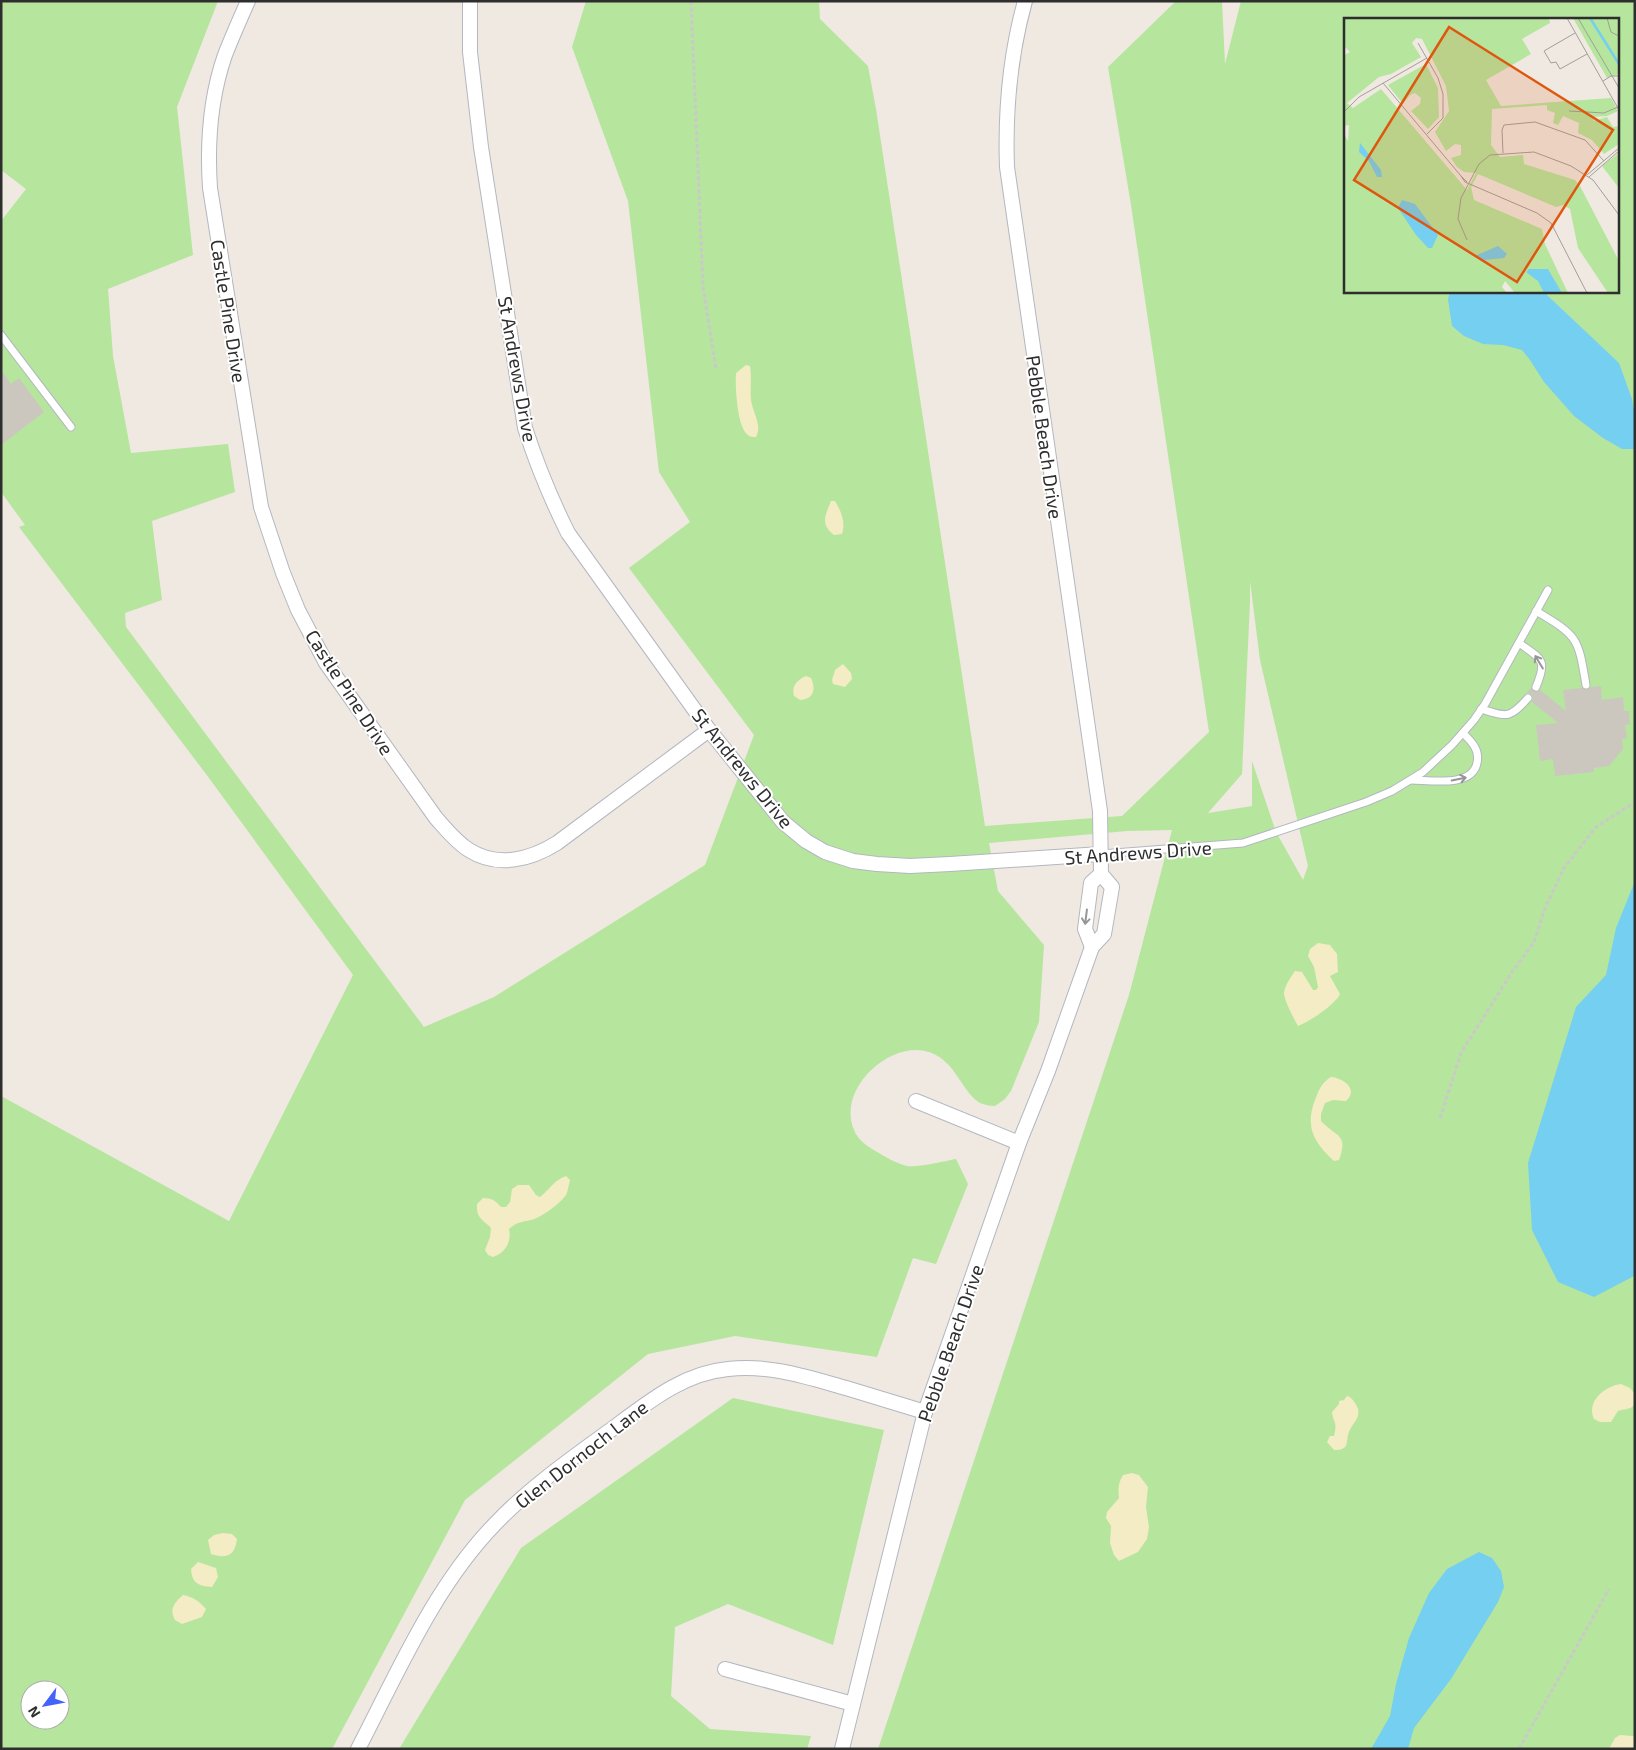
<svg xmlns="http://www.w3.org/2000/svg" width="1636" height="1750" font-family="'Exo 2',sans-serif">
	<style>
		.green { fill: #b6e59e; fill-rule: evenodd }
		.sand { fill: #f3ecc5 }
		.water { fill: #75cff0 }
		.building { fill: #cbc7bf }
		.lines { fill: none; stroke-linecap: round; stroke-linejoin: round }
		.lane-casing { stroke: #b4b7c1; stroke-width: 9 }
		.street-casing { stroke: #b4b7c1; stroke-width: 16 }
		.path { stroke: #c9c9c9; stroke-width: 3; stroke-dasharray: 4 2.5; stroke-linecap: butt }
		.lane { stroke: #fff; stroke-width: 7 }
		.street { stroke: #fff; stroke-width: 14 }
		.oneway { stroke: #969696 }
		.labels { text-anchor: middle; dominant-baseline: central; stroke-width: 4; stroke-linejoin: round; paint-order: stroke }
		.street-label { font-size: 19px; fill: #2e2e2e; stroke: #fff }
		.inset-river { fill: none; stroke: #75cff0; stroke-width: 2.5 }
		.inset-road { fill: none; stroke: #a29e99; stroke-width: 1 }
		.view { fill: #df570e; fill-opacity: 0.15; stroke: #df570e; stroke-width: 2.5 }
		.inset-edge { fill: none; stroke: #2e2e2e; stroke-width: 2.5 }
	</style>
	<rect width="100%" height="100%" fill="#efe9e1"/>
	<g class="green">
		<path d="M1,1H218L177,107L193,255L108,289L113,356L131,453L228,444L235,492L152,521L162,600L125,613L126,627L424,1027L494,997L705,865L754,735L629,568L690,522L659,472L628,201L572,47L586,1H819L820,19L868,66L876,109L985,826L1122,816L1209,732L1131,205L1108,67L1176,1H1222L1225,64L1241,1H1635V1749H878L1129,995L1172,830L1127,831L989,843L998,891L1044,945L1039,1022L1011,1091L1005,1099L995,1106C990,1106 985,1105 980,1103C960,1091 956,1058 925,1051C886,1043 837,1091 854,1130C858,1141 870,1148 879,1153C887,1158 898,1164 907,1166C916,1168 945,1161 956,1159L968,1184L936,1264L913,1258L877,1357L735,1336L648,1354L465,1500L332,1749H1V1096L229,1221L353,975L206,774L19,527L25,525L1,492V221L26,189L1,170ZM1345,19H1617V291H1345ZM1250,581L1260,660L1308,866L1303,880L1276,832L1252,761V806L1208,813L1242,774L1250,602ZM30,1690H60V1720H30Z"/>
		<path d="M733,1398L884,1430L833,1645L728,1604L675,1627L671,1696L710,1729L811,1736L807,1749H399L521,1548Z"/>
	</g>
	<g class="sand">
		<path d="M746,365L750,366C752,378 750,388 751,399C752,412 763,425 756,437C753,437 750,437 748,435C737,428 735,386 736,373Z"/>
		<path d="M831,501H835C841,511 846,522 842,534L834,535C820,524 825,516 831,501Z"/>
		<path d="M843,664L851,673L852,679L845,687L833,684L832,680L835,670Z"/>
		<path d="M806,676L811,678C816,689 814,699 800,700L794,696C791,686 797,680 806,676Z"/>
		<path d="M1318,943L1330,945L1337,954L1338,972L1330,976L1340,994C1336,1004 1309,1022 1298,1026C1294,1019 1284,1000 1284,993C1285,985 1291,977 1295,971L1302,972L1313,990H1316L1318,987L1314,967L1308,956L1310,949Z"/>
		<path d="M1331,1077C1344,1078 1359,1090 1346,1101L1333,1100L1325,1103L1321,1114V1121C1336,1137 1349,1134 1339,1160L1334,1161C1312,1141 1304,1124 1317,1095C1320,1087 1324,1081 1331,1077Z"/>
		<path d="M566,1176L570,1180C569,1184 568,1191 566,1195C561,1203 539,1219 531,1220C521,1222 517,1222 509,1229C512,1242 505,1253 493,1257L488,1255L485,1250L490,1237L491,1228C482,1219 476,1218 477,1204L483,1198C492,1198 496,1201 501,1207H506L510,1202L512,1189L518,1185H529L536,1195L540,1197C550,1189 553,1181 566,1176Z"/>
		<path d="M1621,1384L1630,1388L1635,1394C1635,1411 1631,1407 1618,1411L1611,1422H1600L1594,1419C1586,1401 1605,1386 1621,1384Z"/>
		<path d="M1347,1396C1351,1397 1352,1399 1355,1403C1364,1416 1353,1422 1349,1432C1345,1442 1351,1450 1334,1450L1327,1442L1330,1436H1334C1338,1421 1333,1423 1332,1412L1339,1404V1401L1344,1400Z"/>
		<path d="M1132,1473L1139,1475L1148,1487L1146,1507L1149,1527L1147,1539L1138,1552L1119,1561L1114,1555L1110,1543L1111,1526L1106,1518L1107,1512L1119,1498C1118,1489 1118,1483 1123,1475Z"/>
		<path d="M223,1533L232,1534L237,1539C235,1556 226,1559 211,1554L208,1540L214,1535Z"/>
		<path d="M198,1562L216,1568L218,1577L212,1587C199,1586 192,1584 191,1569Z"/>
		<path d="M183,1595C193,1597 199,1601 206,1609L202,1617L182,1624L175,1620C169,1609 174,1603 183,1595Z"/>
		<path d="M1620,1735L1633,1736L1635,1737V1749H1609L1615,1738Z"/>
	</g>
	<g class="water">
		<path d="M1450,291H1546L1547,295L1619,363L1632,399L1635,417V449H1622L1603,438L1574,416L1544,382L1530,360L1522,350L1503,345L1483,344L1464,336L1452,326L1448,299Z"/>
		<path d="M1635,881V1273L1634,1276L1594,1297L1558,1282L1532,1230L1528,1163L1576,1007L1606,975L1616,928Z"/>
		<path d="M1479,1552L1492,1558L1501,1571L1504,1587L1498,1602L1451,1679L1414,1728L1408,1749H1371L1390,1716L1396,1684L1409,1638L1429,1593L1447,1569Z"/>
	</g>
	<g class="building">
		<path d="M1,370L11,384L19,378L44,412L1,445Z"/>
		<path d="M1601,686L1602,700L1623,697L1624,711H1629L1630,724L1625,725L1627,738L1622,739L1623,749L1609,766L1594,768V772L1555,776L1553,759L1540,761L1536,725L1558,723L1532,702L1533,699L1532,694L1526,693L1531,688L1535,692L1540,690L1566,711L1563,690L1582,688L1586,690L1591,687Z"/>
	</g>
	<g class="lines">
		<g class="lane-casing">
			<g id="lane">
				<path d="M1,335L71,427"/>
				<path d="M1536,611C1578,636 1578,637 1586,685"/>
				<path d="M1519,643C1541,659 1548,659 1536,687"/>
				<path d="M1481,709C1508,717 1509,719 1528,698"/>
				<path d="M1411,780C1430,780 1472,788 1477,763C1480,750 1472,742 1463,733"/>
				<path d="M1101,854L1243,843L1366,802L1392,791L1423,772L1452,745L1474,720L1485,704L1548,590"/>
			</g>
		</g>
		<g class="street-casing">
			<g id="street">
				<path d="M248,1C240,19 232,37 225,55C210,98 207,143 210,188L261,507L283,573L298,610L326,663L436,818C446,829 456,842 469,850C497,868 530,860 557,843L709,730"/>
				<path d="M470,1V52L481,147L525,428C537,465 551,499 568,533L709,730L783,822L806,841L825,852L853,861L877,864L910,866L950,864L1101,854"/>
				<path d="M1025,1C1010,55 1005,111 1007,167L1100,811L1101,874L1112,887L1104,934L1092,947L1085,929L1091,883L1101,874"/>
				<path d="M916,1101L1019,1143"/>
				<path d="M725,1669L853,1704"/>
				<path d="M358,1749C398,1672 434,1587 495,1524C529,1488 572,1458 612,1429C647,1403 683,1373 728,1369C768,1364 807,1377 846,1388C872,1396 899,1404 925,1412"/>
				<path d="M842,1749L925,1412L1019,1143L1048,1071L1092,947"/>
			</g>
		</g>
		<g class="path">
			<path d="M691,1L703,287L716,369"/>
			<path d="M1440,1118L1461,1053L1512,972L1534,942L1545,908L1564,868L1596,827L1635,802"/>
			<path d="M1519,1749L1609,1589"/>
		</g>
		<use href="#lane" class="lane"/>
		<use href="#street" class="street"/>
	</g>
	<defs><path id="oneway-shaft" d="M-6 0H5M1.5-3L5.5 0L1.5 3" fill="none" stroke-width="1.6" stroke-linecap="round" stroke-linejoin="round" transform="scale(1.25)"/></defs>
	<g class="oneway">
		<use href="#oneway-shaft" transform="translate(1539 662) rotate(-121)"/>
		<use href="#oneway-shaft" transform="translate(1459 779) rotate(-12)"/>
		<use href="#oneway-shaft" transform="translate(1086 917) rotate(97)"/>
	</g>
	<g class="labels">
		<g class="street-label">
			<text transform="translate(229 311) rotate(81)">Castle Pine Drive</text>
			<text transform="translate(518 369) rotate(80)">St Andrews Drive</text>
			<text transform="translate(1045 437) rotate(82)">Pebble Beach Drive</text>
			<text transform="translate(350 692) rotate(57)">Castle Pine Drive</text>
			<text transform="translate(743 768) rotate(51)">St Andrews Drive</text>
			<text transform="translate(1138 852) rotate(-4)">St Andrews Drive</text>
			<text transform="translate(950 1343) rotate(-71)">Pebble Beach Drive</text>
			<text transform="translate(581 1454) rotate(-38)">Glen Dornoch Lane</text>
		</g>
	</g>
	<g transform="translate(1344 18)">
		<rect width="275" height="275" fill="#efe9e1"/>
		<path d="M0,0H205L206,5L178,21L187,36L142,62L157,88L267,80L274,93L263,98L248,99L250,103L263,99L269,109L275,108V126L260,136L248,122L234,115L235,105L219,98L214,107L209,105L211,95L203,92V87L148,91L147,127L156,139L179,137L180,146L231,162L236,168L275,243V275H264L234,230L226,191L219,187L212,189L134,156L127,169L130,182L198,211L201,226L224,275H171L161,263L158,269L163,275H0V116L4,123L5,107L0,108V37L6,34L0,28ZM72,20L78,21L102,68L105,93L91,114L102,133L111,126L117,127V137L107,140L113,149L120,154L132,155L123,172L37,71L9,90L3,85L35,59L47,56L77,39L68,25ZM229,0H275V56L263,60ZM82,46L94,70L95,99L84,111L67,93L76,86L77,80L71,75L66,77L59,86L44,67ZM275,135V170L258,148Z" fill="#b6e59e" fill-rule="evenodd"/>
		<path d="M16,125L37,152L38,159H33L25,143L15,134ZM58,182L71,186L94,217L88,230H84L72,217L54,190ZM154,228L163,236L160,240L140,242L131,238ZM185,251H204L218,275H200L194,263L182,254Z" fill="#75cff0"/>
		<path class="inset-river" d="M246,0L275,46"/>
		<path class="inset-road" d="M223,0L275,92M234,0L275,70M263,0L267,14L275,18M231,15L200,33L207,45L212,44L216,51L243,36M74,25L94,60L99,76V100L83,116M259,63L267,58H275M39,65L117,158M225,93L260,95L274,89M0,94L15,79L83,40M159,135L158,112L160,107L191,104L241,122L260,143M243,157L275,130M245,159L275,133M123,164L117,158L121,164L193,195L207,205L243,275M123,222L114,201L117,180L135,146L146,137L190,134L227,148L249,162L275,197"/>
		<path class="view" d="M105,9L269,112L173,264L10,162Z"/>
		<rect width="275" height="275" class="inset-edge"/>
	</g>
	<rect width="1636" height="1750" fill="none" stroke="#2e2e2e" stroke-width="5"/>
	<g transform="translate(45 1705) rotate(238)"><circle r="24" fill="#ffffff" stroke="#ababab"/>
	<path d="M0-4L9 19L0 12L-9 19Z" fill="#4264fb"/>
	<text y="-8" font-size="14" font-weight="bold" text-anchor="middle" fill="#2e2e2e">N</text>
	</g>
</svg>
